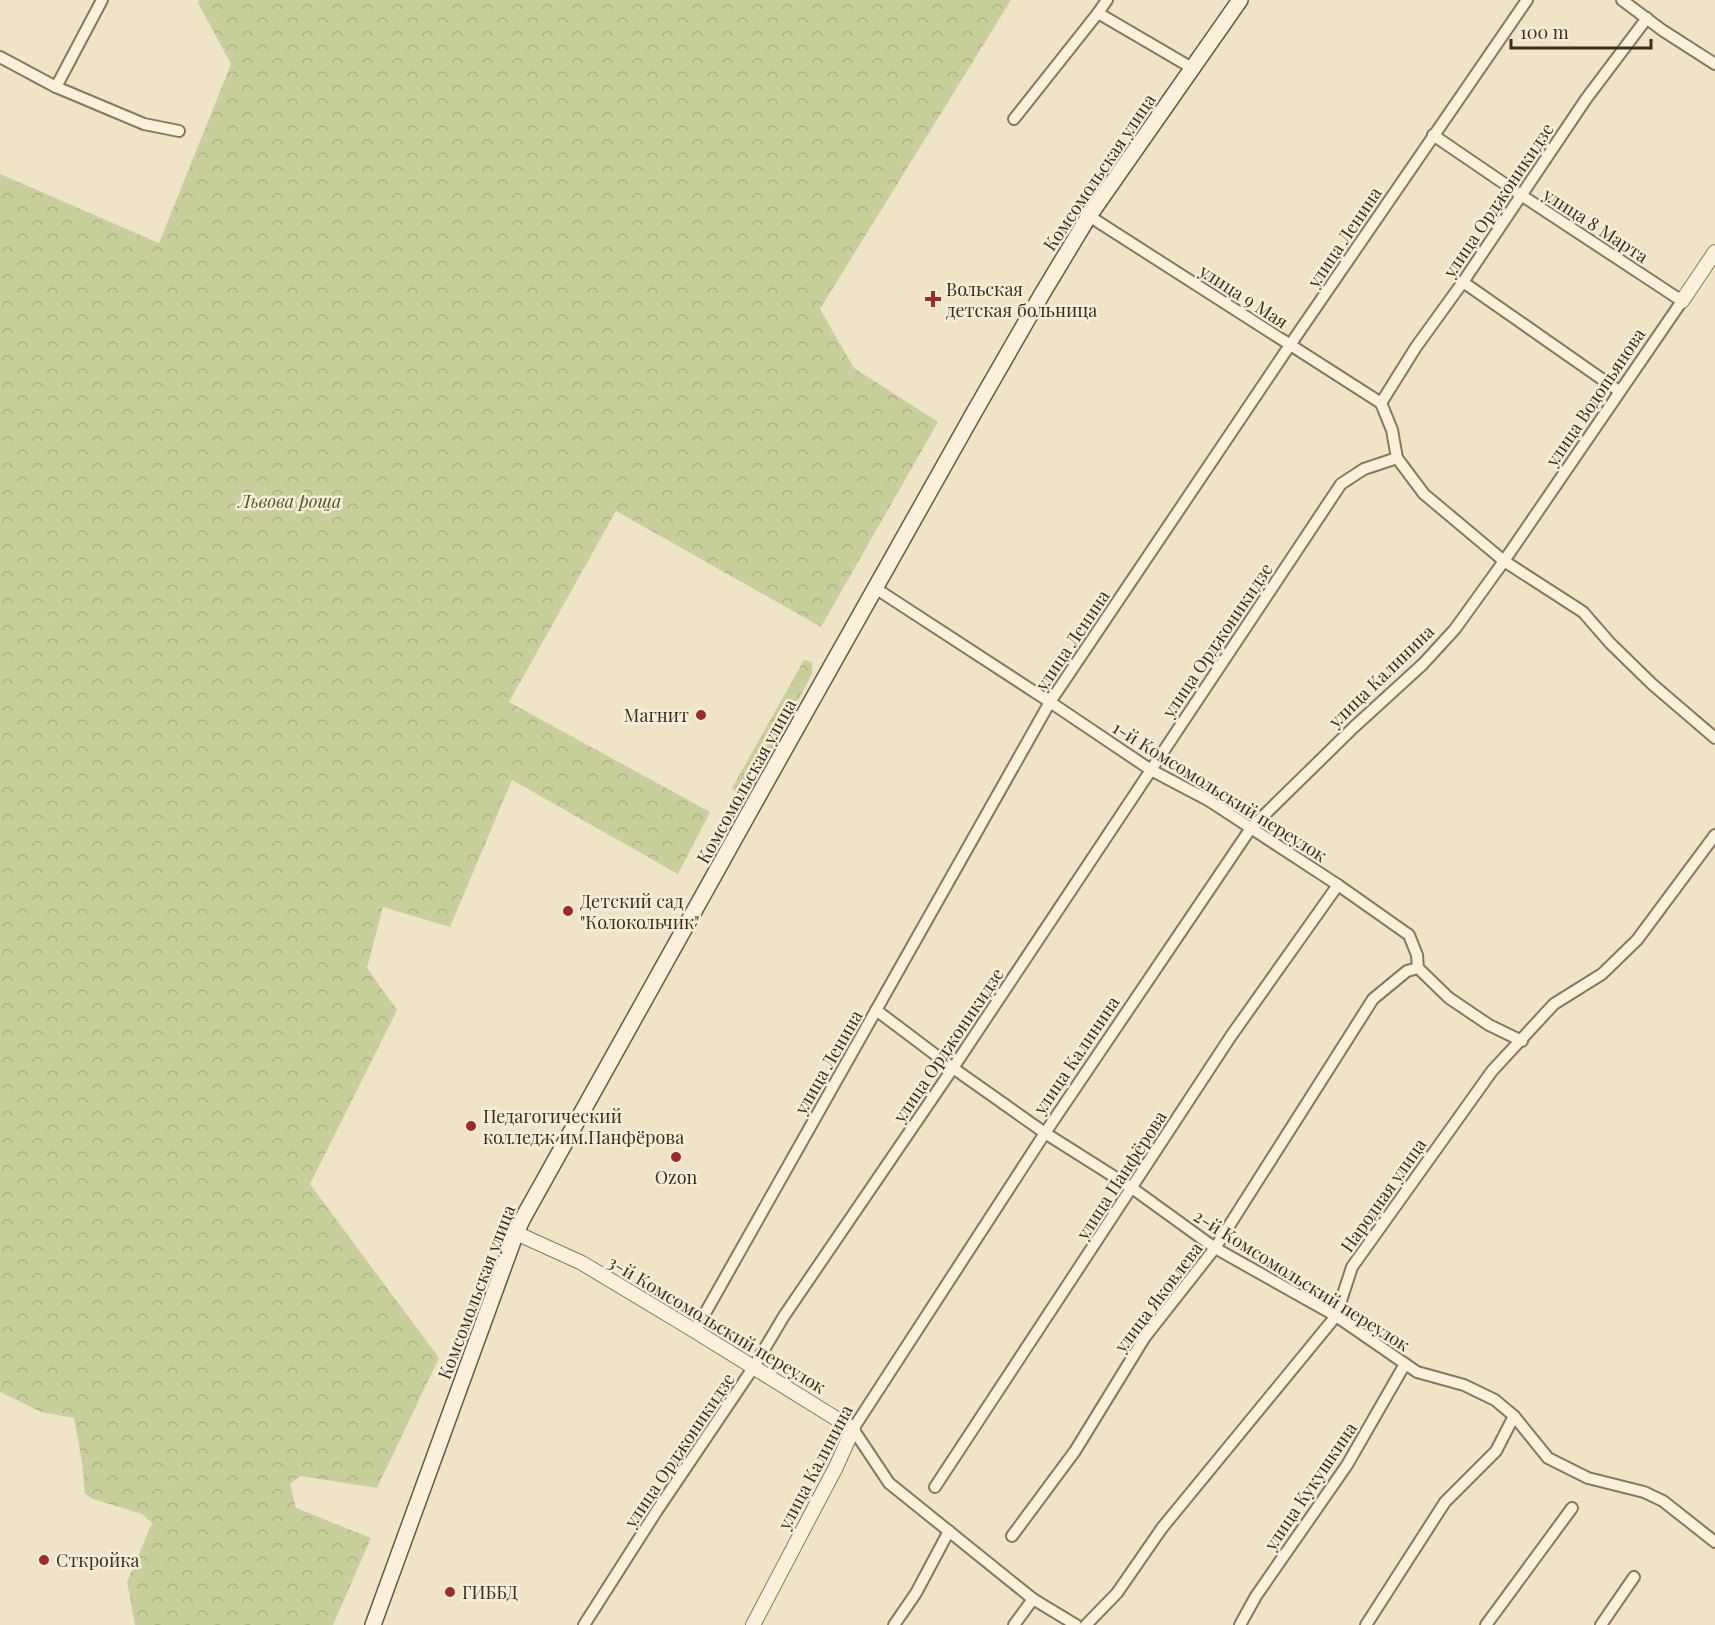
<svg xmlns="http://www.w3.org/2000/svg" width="1715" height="1625" font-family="'Playfair Display',serif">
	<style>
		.forest { fill: url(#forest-crowns) }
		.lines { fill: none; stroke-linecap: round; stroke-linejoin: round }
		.minor-casing { stroke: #8d765c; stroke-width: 14 }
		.tertiary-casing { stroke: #8d765c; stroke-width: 16 }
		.secondary-casing { stroke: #6f573f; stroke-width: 18 }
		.minor { stroke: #faf1dc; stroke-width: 10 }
		.tertiary { stroke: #faf1dc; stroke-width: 14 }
		.secondary { stroke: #faf1dc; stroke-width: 15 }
		.poi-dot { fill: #9e2a2b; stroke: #f7eed8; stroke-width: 2 }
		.labels { text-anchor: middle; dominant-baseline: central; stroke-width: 5; stroke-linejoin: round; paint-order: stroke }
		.street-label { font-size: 18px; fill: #3d2e20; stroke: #f7eed8 }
		.poi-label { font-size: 18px; fill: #3d2e20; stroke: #f7eed8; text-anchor: start }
		.park-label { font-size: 18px; font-style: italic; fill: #4d5a26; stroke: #f7eed8 }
	</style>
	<defs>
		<pattern id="forest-crowns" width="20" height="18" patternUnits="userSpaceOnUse" patternTransform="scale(1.5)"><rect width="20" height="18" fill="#c9cf9b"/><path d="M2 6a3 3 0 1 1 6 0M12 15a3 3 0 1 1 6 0" fill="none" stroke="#aeb285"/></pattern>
	</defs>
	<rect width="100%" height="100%" fill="#f0e4c8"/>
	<g class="forest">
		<path d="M199,0H1011L820,309L854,368L938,422L821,627L616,511L509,702L710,812L678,874L512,780L450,927L383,907L367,968L397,1010L310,1184L439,1358L377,1488L300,1476L290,1484L296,1508L371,1538L333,1625H135L127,1582L152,1523L142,1514L93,1499L85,1494L82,1462L74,1418L41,1412L0,1392V174L159,243L231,64L198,3Z"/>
		<path d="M804,660L812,662V674L748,795H738L732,788Z"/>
	</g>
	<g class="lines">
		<g class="minor-casing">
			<g id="minor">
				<path d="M1622,0L1662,30L1715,64"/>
				<path d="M1098,13L1192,68"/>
				<path d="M0,57L56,87L144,124L179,131"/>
				<path d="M56,87L102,0"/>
				<path d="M1014,119L1098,13L1107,0"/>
				<path d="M1089,216L1381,403"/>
				<path d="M1463,282L1619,391"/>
				<path d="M1381,403L1392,430L1397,458L1424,494L1504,561L1583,612L1610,643L1652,684L1715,738"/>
				<path d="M1381,403L1416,347L1463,282L1586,99L1647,18"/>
				<path d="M875,588L1050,702L1151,770L1208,800L1338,885L1409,935L1417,955L1418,968L1449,998L1489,1025L1522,1041"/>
				<path d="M876,1010L953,1068L1045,1133L1132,1188L1215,1248L1336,1316L1417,1372L1464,1385L1495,1400L1514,1416L1548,1458L1588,1478L1644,1492L1663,1501L1715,1542"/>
				<path d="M695,1331L1050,702L1290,345L1527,0"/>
				<path d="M935,1487L1231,1036L1338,885"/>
				<path d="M1012,1536L1075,1451L1145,1337L1215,1248L1373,999L1407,971L1418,968"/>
				<path d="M584,1625L656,1512L753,1368L784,1316L953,1068L1341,484L1364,469L1397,458"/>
				<path d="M894,1625L916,1593L949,1531"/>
				<path d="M1014,1625L1033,1599"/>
				<path d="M1076,1625L1033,1599L889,1483L853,1429L1045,1133L1251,828L1354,727L1423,664L1455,629L1504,561L1682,301L1521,195L1433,135"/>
				<path d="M1086,1625L1117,1593L1162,1528L1336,1316L1352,1267L1492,1071L1554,1004L1602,974L1637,940L1715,835"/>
				<path d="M1240,1625L1256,1596L1347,1465L1405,1364"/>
				<path d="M1366,1625L1445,1502L1496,1451L1514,1416"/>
				<path d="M1486,1625L1572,1508"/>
				<path d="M1601,1625L1634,1577"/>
			</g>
		</g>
		<g class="tertiary-casing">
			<g id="tertiary">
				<path d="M1682,301L1715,252"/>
				<path d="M516,1233L582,1263L695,1331L853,1429L836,1467L753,1625"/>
			</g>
		</g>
		<g class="secondary-casing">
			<path id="secondary" d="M373,1625L516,1233L523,1218L760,793L972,416L1042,294L1089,216L1240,0"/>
		</g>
		<use href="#minor" class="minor"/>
		<use href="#tertiary" class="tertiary"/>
		<use href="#secondary" class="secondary"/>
	</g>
	<g class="poi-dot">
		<path d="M930 290h6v6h6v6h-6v6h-6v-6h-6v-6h6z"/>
		<circle cx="701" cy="715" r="6"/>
		<circle cx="568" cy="911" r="6"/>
		<circle cx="471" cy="1126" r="6"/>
		<circle cx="676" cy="1157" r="6"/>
		<circle cx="44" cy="1560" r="6"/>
		<circle cx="450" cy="1592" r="6"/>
	</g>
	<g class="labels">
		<g class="street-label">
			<text transform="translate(1099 172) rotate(-56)">Комсомольская улица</text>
			<text transform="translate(1498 200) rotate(-56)">улица Орджоникидзе</text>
			<text transform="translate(1596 225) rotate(33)">улица 8 Марта</text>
			<text transform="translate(1344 237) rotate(-56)">улица Ленина</text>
			<text transform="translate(1244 296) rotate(33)">улица 9 Мая</text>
			<text transform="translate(1595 397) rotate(-56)">улица Водопьянова</text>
			<text transform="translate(1072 640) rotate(-56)">улица Ленина</text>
			<text transform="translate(1217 640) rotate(-56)">улица Орджоникидзе</text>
			<text transform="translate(1381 676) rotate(-44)">улица Калинина</text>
			<text transform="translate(746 781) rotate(-61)">Комсомольская улица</text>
			<text transform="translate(1220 791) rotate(32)">1-й Комсомольский переулок</text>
			<text transform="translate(948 1045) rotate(-56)">улица Орджоникидзе</text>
			<text transform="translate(1076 1055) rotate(-56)">улица Калинина</text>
			<text transform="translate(828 1062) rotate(-60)">улица Ленина</text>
			<text transform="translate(1121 1175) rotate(-57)">улица Панфёрова</text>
			<text transform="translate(1383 1195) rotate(-55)">Народная улица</text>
			<text transform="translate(1302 1280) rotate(32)">2-й Комсомольский переулок</text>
			<text transform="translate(476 1292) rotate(-69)">Комсомольская улица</text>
			<text transform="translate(1158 1297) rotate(-53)">улица Яковлева</text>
			<text transform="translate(717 1324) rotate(31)">3-й Комсомольский переулок</text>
			<text transform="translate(679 1450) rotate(-56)">улица Орджоникидзе</text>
			<text transform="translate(815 1467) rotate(-62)">улица Калинина</text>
			<text transform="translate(1310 1486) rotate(-56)">улица Кукушкина</text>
		</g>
		<g class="poi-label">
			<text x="946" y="289">Вольская<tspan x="946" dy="21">детская больница</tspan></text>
			<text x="689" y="715" text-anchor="end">Магнит</text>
			<text x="580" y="901">Детский сад<tspan x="580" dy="21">"Колокольчик"</tspan></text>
			<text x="483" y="1116">Педагогический<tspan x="483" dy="21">колледж им.Панфёрова</tspan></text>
			<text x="676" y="1177" text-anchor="middle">Ozon</text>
			<text x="56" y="1560">Сткройка</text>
			<text x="462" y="1592">ГИББД</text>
		</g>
		<g class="park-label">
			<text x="290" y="501">Львова роща</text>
		</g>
	</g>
	<path d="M1511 39v9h140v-9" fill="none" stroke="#3d2e20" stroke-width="3"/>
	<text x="1520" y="39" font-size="18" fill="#3d2e20" stroke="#f7eed8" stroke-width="4.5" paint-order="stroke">100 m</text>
</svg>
